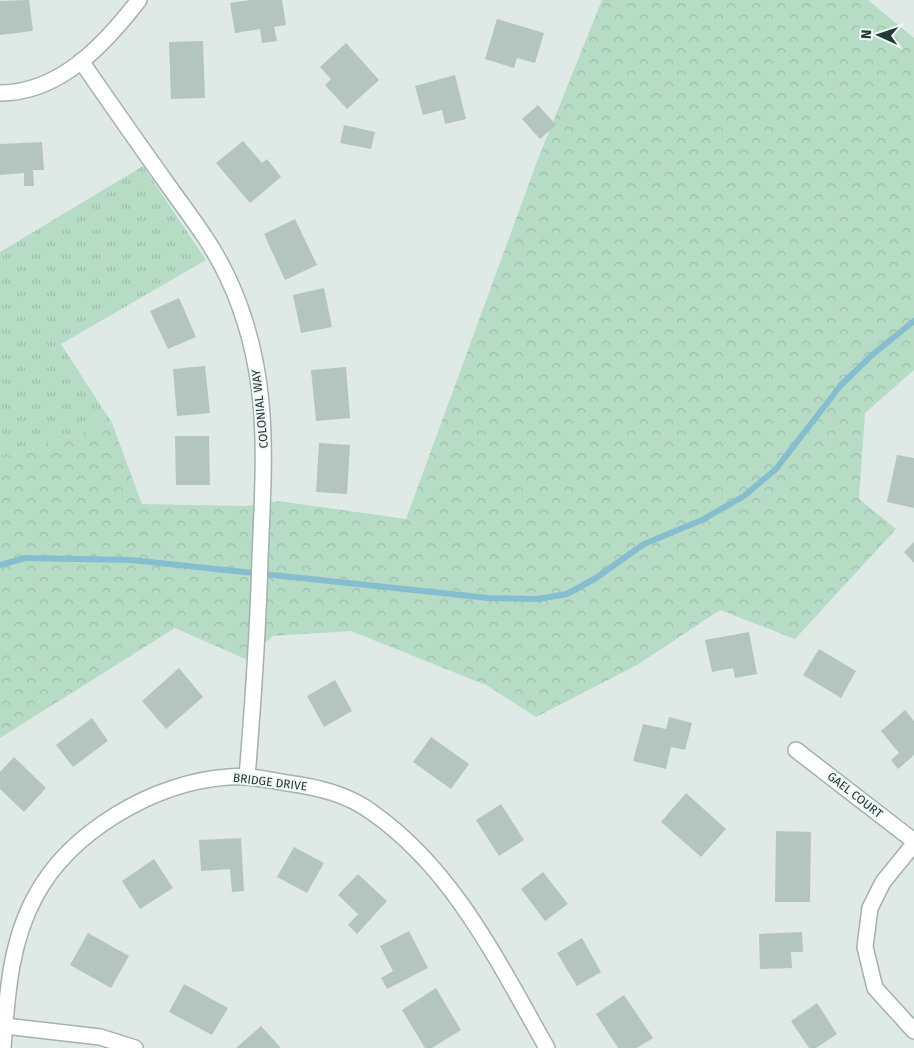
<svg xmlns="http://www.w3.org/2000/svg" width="914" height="1048" font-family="'Fira Sans',sans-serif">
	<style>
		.grass { fill: url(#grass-tufts) }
		.forest { fill: url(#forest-crowns) }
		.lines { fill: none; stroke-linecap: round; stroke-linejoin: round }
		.stream { stroke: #86bed0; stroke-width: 6 }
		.building { fill: #b4c5c0 }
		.minor-casing { stroke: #a2b2ae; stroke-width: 18 }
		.minor { stroke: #fff; stroke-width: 15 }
		.labels { text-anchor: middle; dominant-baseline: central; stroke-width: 4; stroke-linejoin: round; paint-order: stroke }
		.street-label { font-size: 12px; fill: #203a36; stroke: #eff7f4 }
	</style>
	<defs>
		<pattern id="grass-tufts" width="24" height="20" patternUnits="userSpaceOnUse" patternTransform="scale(1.25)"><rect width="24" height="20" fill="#b7dcc5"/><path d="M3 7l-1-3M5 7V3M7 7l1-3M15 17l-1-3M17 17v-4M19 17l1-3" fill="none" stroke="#9dbeaa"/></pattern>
		<pattern id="forest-crowns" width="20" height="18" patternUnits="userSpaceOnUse" patternTransform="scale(1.25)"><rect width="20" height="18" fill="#b7dcc5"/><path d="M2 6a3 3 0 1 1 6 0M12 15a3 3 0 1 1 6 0" fill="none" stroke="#9dbeaa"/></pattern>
	</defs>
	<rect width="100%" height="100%" fill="#dfeae6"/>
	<path class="grass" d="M143,166L206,260L61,344L112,423L0,459V252Z"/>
	<path class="forest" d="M602,0H868L914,38V370L865,413L859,499L896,529L795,639L720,610L637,665L536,717L486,685L351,631L273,636L245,659L175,628L0,738V459L112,423L142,504L247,506L278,501L406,519L538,159Z"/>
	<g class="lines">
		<path class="stream" d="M0,565L25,558L131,560L489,598L538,599L567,594L596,578L644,544L702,520L744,496L776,469L841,385L872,355L914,321"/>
	</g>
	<g class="building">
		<path d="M29,0L33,31L0,35V1Z"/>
		<path d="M250,0H282L286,25L274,27L277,41L262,43L260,29L235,33L230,3Z"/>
		<path d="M497,19L544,33L535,63L517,58L514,68L485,59Z"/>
		<path d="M203,41L205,98L171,99L169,42Z"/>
		<path d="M346,43L379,80L347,109L325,85L331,79L320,67Z"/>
		<path d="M455,75L466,119L445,124L442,110L423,115L415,86Z"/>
		<path d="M538,105L556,125L540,139L522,119Z"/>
		<path d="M344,125L375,132L371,149L340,143Z"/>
		<path d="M243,141L262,163L267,159L281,177L250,203L216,163Z"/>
		<path d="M42,142L44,170H33L34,186H24V173L0,175V144Z"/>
		<path d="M295,219L317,265L285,280L264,234Z"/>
		<path d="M324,288L332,327L301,333L293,295Z"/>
		<path d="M179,298L196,337L168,349L150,311Z"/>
		<path d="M205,366L210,413L177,416L173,369Z"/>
		<path d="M346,367L350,418L316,421L311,370Z"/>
		<path d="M175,436H209L210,485H176Z"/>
		<path d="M319,443L350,445L347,494L316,492Z"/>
		<path d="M897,455L914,458V508L887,502Z"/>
		<path d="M914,542V563L904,552Z"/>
		<path d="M749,632L757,674L735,678L733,668L712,672L705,640Z"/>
		<path d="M819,649L856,671L841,698L803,675Z"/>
		<path d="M179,668L203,697L166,729L142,701Z"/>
		<path d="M335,680L352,711L324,727L307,696Z"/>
		<path d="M905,710L914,721V755L898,769L891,760L899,753L881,731Z"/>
		<path d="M669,717L692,723L685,750L671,747L666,769L633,761L643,724L666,729Z"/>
		<path d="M92,718L108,741L73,767L56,745Z"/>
		<path d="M431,737L469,764L451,789L413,762Z"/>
		<path d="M14,757L46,788L24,812L0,789V772Z"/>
		<path d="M686,793L726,829L701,857L661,822Z"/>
		<path d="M501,804L524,840L499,856L476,820Z"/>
		<path d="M776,831L811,832L810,902H775Z"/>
		<path d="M241,838L244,891L232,892L230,869L201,871L199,840Z"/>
		<path d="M294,847L324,863L307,893L277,877Z"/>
		<path d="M154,859L173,888L140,909L122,881Z"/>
		<path d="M543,872L568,904L545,921L521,889Z"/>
		<path d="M358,874L387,901L357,934L348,925L358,914L338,895Z"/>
		<path d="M409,931L428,968L387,989L381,978L393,971L380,946Z"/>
		<path d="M802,932L803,952H791L792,968L760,969L759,934Z"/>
		<path d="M88,933L129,956L111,988L70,965Z"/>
		<path d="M582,938L601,972L577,986L557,953Z"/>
		<path d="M184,984L228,1008L212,1035L169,1012Z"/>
		<path d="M436,988L461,1030L432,1048H425L402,1010Z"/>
		<path d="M624,995L653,1038L637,1048H618L596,1014Z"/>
		<path d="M817,1003L837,1034L816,1048H809L791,1021Z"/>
		<path d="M261,1026L281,1048H236Z"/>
	</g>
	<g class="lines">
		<g class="minor-casing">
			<g id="minor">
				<path d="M81,61C108,100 135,139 163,178C186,211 211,241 228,278C272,372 264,458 260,558C258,631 253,704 247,777"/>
				<path d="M0,93C60,93 105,44 139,0"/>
				<path d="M796,750L914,841"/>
				<path d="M914,844L883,882L870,908L865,947L875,988L914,1031"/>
				<path d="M5,1026L100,1037L135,1048"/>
				<path d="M3,1048C7,996 10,943 35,897C70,831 155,782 228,777C248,775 268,780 287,783C317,787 348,794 373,813C455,871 499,964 547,1048"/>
			</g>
		</g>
		<use href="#minor" class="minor"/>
	</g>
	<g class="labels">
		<g class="street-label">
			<text transform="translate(260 409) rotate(-96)">COLONIAL WAY</text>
			<text transform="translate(270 782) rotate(7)">BRIDGE DRIVE</text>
			<text transform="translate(855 795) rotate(38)">GAEL COURT</text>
		</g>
	</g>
	<g transform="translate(879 35) rotate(273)" stroke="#eff7f4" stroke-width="4" paint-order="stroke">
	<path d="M0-4L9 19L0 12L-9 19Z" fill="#203a36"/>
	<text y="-8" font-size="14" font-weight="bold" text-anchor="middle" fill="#203a36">N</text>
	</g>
</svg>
